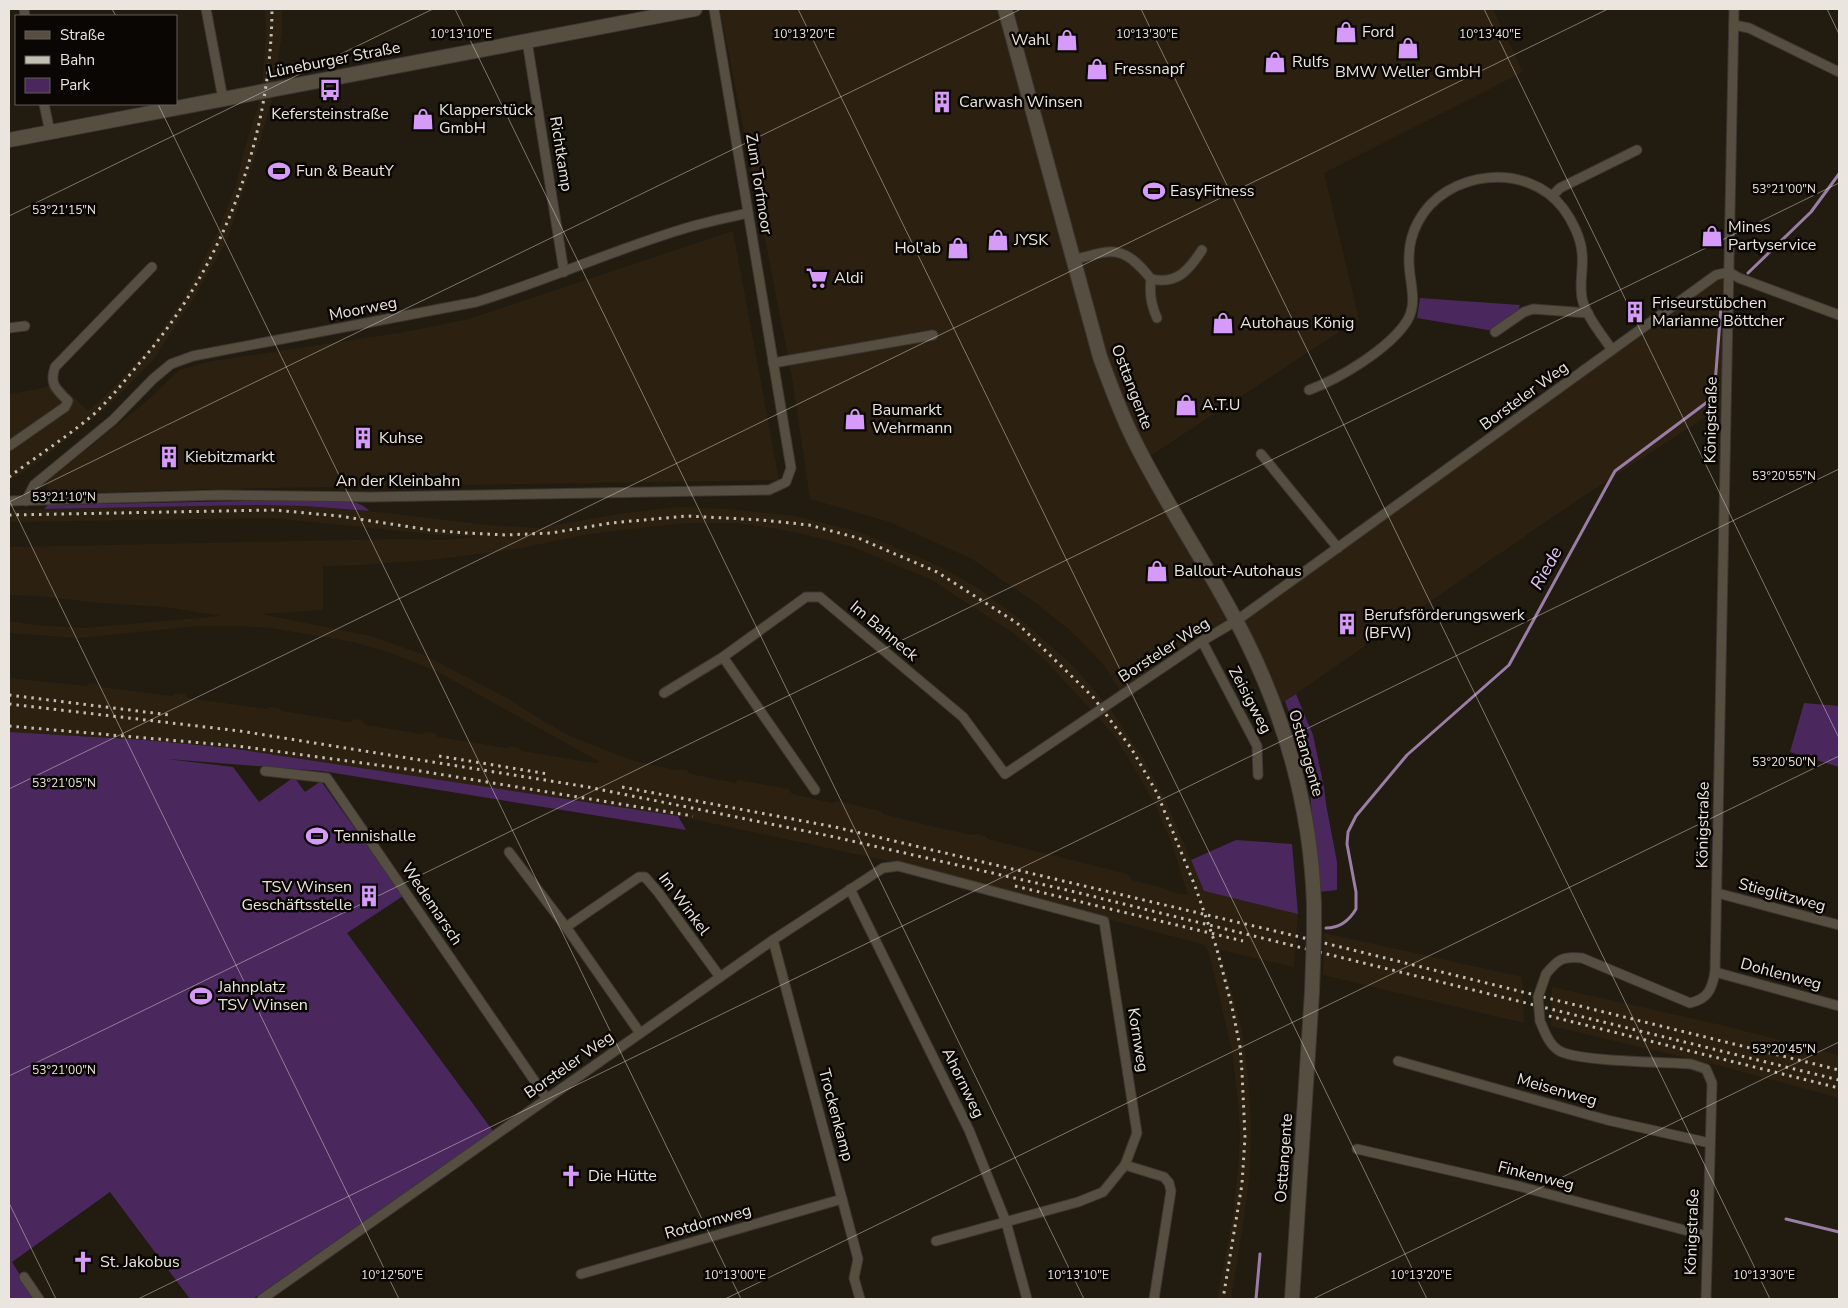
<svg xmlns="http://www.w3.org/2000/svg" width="1848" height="1308" font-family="'Nunito Sans',sans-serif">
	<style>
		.built { fill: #2c2111; fill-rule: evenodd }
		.green { fill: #4a285d }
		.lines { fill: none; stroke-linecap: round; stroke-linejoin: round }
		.stream { stroke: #9a7ea5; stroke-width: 3 }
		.street-casing { stroke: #3c3732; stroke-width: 11 }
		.secondary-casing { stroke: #3c3732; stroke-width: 16 }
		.street { stroke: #574e42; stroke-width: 9 }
		.secondary { stroke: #574e42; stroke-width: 14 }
		.rail { stroke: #c3beb6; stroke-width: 3; stroke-dasharray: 2.5 5; stroke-linecap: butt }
		.street-bridge-casing { stroke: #3c3732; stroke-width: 11; stroke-linecap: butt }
		.secondary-bridge-casing { stroke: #3c3732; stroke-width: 16; stroke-linecap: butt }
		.street-bridge { stroke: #574e42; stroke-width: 9 }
		.secondary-bridge { stroke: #574e42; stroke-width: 14 }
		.ticks { fill: none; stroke: #eae5de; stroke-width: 1; stroke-opacity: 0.45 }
		.labels { text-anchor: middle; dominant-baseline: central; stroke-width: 5; stroke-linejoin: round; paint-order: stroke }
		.poi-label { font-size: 16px; fill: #eae5de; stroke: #090603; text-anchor: start }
		.street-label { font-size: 16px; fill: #eae5de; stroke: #090603 }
		.water-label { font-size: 18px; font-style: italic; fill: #e4c4f7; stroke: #090603 }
		.ticks-label { font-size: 12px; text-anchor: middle; fill: #eae5de; stroke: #090603; stroke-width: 5; stroke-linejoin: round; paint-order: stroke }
	</style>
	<rect width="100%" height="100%" fill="#221b10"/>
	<g class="built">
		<path d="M265,9H282V34L272,99L260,142L227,240L194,298L153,360L105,409L41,460L9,481V394L39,389L58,382L88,411L110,391L150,347L185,296L217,233L236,185L245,147L261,97L266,37Z"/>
		<path d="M720,9H1493L1523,72L1324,173L1359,319L1144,460L1236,621L1716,275L1729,272L1726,404L1582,497L1275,708L1236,621L1120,691L1104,665L1072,632L1036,603L972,559L890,522L810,499L792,377Z"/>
		<path d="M733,231L779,480L212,489L53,494L50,493L47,488L48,482L50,479L148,400L179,370L207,362L405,332L469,319Z"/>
		<path d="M255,505L305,506L387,513L486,525L537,528L625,513L680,507L727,509L795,516L857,531L939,566L978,588L1025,623L1074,667L1110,708L1143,758L1165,799L1204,891L1298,914L1294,967L1220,950L1242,1030L1248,1076L1251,1123L1250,1171L1244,1219L1231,1299H1217L1233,1217L1238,1168L1240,1134L1238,1102L1232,1050L1209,953L1205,945L893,862L678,816L229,748L145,740L9,732V678L87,686L90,683L99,684L101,687L172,696L176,694H185L188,698L267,709L271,707L279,708L282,711L351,722L354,719L363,721L365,725L422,734L427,732L435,733L438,737L507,748L511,746L519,748L522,751L593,763L600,762L434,670L391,653L353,642L271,628L243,626H197L79,638L9,633V621L35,625L85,628L221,616L166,607L100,603L39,596L9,595V547L400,539L442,540L482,537L440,535L272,518L9,522V510ZM685,523H736L778,529L807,535L853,547L932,580L1013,633L1044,659L1115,736L1155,804L1172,845L1188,895L1171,892L1167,889L1132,880L1128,874L988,839L985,836L977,834L972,835L935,827L883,814L880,811L837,801L832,803L792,794L788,789L739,780L735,783L690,774L687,770L678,769L674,770L631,760L570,736L537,717L509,699L422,654L370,636L261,614L323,610V566L362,565L440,559L516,549L589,534Z"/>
		<path d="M1324,933L1522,977L1524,1023L1323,975Z"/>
		<path d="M1552,987L1717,1024L1839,1055V1098L1721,1066L1551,1026Z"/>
	</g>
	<g class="green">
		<path d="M1420,298L1520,305L1517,315L1494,331L1417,318Z"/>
		<path d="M299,500C318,500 358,496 369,511L305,506L255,505L44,509L48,505Z"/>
		<path d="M1296,694L1313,735L1324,787L1326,804L1337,862V890L1318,892L1310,791L1301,748L1285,701Z"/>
		<path d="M1804,703L1839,706V767L1790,752Z"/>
		<path d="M9,732L145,740L229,748L678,816L686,830L322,771L167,759L233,767L259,802L294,777L305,792L321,781L403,896L347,933L493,1131L253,1299H190L110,1192L12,1262L35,1299H9Z"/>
		<path d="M1236,840L1292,844L1298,914L1204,891L1191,860Z"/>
	</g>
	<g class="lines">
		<g class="stream">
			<path d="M1748,273L1811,212L1839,174"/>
			<path d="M1326,928C1340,928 1349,921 1356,909V892L1347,844L1348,832L1356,816L1407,755L1509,665L1615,471L1714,397L1721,307"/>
			<path d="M1786,1219L1839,1232"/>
			<path d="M1256,1299L1260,1254"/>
		</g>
		<g class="street-casing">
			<g id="street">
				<path d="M24,9L25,16"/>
				<path d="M206,9L223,99"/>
				<path d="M1734,25L1749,28L1839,72"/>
				<path d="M527,41L564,272"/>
				<path d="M44,104L50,132"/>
				<path d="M1552,196L1560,188L1637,150"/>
				<path d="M1073,260C1113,249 1123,244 1151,279C1149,294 1151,305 1157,318"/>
				<path d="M1151,279C1177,285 1189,270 1202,250"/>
				<path d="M9,328L25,326"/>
				<path d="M1495,332L1524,312L1533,309L1588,313"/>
				<path d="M773,363L933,335"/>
				<path d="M1309,390C1339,379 1389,349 1407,321C1419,302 1408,279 1409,258C1409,246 1412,233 1418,222C1445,170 1527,161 1563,208C1572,220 1581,238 1582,253C1584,269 1578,286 1583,302C1588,319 1603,336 1612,350"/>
				<path d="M9,446L65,407L68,401C56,389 49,384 55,367L152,267"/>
				<path d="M1261,454L1338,548"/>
				<path d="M9,501L220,495L371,497L769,490L786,482L791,468L714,9"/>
				<path d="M26,501L34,485L113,420L153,379L171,364L193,356L476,302C549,280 619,247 693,226C711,221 730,217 748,213"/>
				<path d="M1202,641L1257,746L1258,775"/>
				<path d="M723,657L815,790"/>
				<path d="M664,693L723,657L806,597H820L963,717L1005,774L1202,641L1236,621L1716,275L1729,272L1739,278L1839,315"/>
				<path d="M265,771L327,778L547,1099"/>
				<path d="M509,852L566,927L640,1033"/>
				<path d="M850,889L969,1130L1006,1222L1027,1299"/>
				<path d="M1717,893L1839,925"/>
				<path d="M566,927L639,877H645L658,892L720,977"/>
				<path d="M773,940L858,1259L854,1278L860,1299"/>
				<path d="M1715,972L1839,1006"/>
				<path d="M1546,974C1558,959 1563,956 1582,958L1690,1003C1708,999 1712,989 1715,972L1734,9"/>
				<path d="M1540,1021C1545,1032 1548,1043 1558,1050C1575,1062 1666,1062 1691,1064L1706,1069L1712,1083L1706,1299"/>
				<path d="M1398,1061L1607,1120L1710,1143"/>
				<path d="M1357,1149L1518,1186L1707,1236"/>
				<path d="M1125,1165L1164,1177L1169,1183L1171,1191L1154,1299"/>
				<path d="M581,1274L842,1199"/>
				<path d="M24,1277L39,1299"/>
				<path d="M262,1299L773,940L883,868L898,866L1104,921L1137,1133L1125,1165L1103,1192L1078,1202L936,1241"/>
			</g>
		</g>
		<g class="secondary-casing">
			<g id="secondary">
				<path d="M1005,9L1100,357C1110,384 1120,412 1133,438C1167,508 1213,572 1247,642C1287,724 1311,813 1314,904"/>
				<path d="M9,140L695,9"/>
				<path d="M1292,1299L1312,992"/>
			</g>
		</g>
		<use href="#street" class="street"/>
		<use href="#secondary" class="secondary"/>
		<g class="rail">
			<path d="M9,477C37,456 67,437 94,414C110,399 123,383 137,366C223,268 271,139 272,9"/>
			<path d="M9,515L274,510L339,516L430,530L466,533L505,535L551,533L611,523L687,516L762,520L809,525L858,538L937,572L1017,623L1093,697L1131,748L1157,793L1195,886L1216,946L1232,1007L1240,1047L1242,1072L1245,1137L1242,1184L1223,1299"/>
			<path d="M9,695L170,715"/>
			<path d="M9,704L240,731L588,787L830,836L1067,890L1839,1080"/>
			<path d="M9,726L237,746L414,770L693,816"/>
			<path d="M439,756L548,774"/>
			<path d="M622,787L835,827L1296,936L1839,1070"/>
			<path d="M1015,886L1243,941"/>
			<path d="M1549,1016L1839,1088"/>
		</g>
		<g class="street-bridge-casing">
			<path id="street-bridge" d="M1540,1021L1538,997L1546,974"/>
		</g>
		<g class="secondary-bridge-casing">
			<path id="secondary-bridge" d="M1312,992L1314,934V904"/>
		</g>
		<use href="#street-bridge" class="street-bridge"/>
		<use href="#secondary-bridge" class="secondary-bridge"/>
	</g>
	<path class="ticks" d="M112,9L116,16M455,9L1084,1299M798,9L1427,1299M1141,9L1770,1299M1484,9L1839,738M1827,9L1839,34M158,104L741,1299M9,216L433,9M9,500L399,1299M9,502L1021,9M9,789L1608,9M9,1076L1839,183M9,1203L56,1299M138,1299L1839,469M725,1299L1839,756M1313,1299L1839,1042"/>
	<defs>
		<g id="shop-bare" transform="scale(1.725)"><path d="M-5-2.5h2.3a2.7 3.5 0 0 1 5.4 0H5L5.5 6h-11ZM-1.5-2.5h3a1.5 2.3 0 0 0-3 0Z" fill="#d69bf9" stroke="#090603" stroke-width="2.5" paint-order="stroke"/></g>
		<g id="bus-bare" transform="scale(1.725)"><path d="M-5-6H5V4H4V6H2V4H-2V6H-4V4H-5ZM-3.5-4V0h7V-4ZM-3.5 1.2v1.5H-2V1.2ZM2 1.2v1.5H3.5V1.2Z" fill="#d69bf9" stroke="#090603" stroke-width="2.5" paint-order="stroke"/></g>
		<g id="building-bare" transform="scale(1.725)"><path d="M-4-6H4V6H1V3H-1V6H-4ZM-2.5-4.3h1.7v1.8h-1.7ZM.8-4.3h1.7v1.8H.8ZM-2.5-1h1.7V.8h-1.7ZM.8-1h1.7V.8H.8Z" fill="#d69bf9" stroke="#090603" stroke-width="2.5" paint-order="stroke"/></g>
		<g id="stadium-bare" transform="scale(1.725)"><path d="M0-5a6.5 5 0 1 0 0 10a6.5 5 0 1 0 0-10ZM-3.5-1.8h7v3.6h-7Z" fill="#d69bf9" stroke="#090603" stroke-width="2.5" paint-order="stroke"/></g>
		<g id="supermarket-bare" transform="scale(1.725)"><path d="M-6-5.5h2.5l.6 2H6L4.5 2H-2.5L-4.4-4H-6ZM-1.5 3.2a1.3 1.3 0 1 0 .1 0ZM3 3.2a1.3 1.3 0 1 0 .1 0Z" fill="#d69bf9" stroke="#090603" stroke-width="2.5" paint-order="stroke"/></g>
		<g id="church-bare" transform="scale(1.725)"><path d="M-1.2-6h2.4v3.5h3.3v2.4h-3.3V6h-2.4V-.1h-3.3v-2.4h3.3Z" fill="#d69bf9" stroke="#090603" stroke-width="2.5" paint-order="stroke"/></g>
	</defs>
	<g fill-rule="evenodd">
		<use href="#shop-bare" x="1346" y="32"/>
		<use href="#shop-bare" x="1067" y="40"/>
		<use href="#shop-bare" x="1408" y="48"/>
		<use href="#shop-bare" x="1275" y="62"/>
		<use href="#shop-bare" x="1097" y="69"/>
		<use href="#bus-bare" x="330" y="90"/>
		<use href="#building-bare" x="942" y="102"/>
		<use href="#shop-bare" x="423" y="119"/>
		<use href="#stadium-bare" x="279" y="171"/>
		<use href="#stadium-bare" x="1154" y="191"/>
		<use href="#shop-bare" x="1712" y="236"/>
		<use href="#shop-bare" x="998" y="240"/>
		<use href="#shop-bare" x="958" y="248"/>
		<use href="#supermarket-bare" x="817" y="278"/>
		<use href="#building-bare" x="1635" y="312"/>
		<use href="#shop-bare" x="1223" y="323"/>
		<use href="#shop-bare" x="1186" y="405"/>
		<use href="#shop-bare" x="855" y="419"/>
		<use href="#building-bare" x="363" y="438"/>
		<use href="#building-bare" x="169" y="457"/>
		<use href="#shop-bare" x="1157" y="571"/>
		<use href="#building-bare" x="1347" y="624"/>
		<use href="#stadium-bare" x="317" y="836"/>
		<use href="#building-bare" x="369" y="896"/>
		<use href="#stadium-bare" x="201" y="996"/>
		<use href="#church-bare" x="571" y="1176"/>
		<use href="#church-bare" x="83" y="1262"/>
	</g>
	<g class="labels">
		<g class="poi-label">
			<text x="1362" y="32">Ford</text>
			<text x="1050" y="40" text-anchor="end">Wahl</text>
			<text x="1292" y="62">Rulfs</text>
			<text x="1114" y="69">Fressnapf</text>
			<text x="1408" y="72" text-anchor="middle">BMW Weller GmbH</text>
			<text x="959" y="102">Carwash Winsen</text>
			<text x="439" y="110">Klapperstück<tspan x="439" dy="18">GmbH</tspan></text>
			<text x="330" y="114" text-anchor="middle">Kefersteinstraße</text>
			<text x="296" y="171">Fun &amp; BeautY</text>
			<text x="1170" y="191">EasyFitness</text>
			<text x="1728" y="227">Mines<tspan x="1728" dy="18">Partyservice</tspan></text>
			<text x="1014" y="240">JYSK</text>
			<text x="941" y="248" text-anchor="end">Hol'ab</text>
			<text x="834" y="278">Aldi</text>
			<text x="1652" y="303">Friseurstübchen<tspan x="1652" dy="18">Marianne Böttcher</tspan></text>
			<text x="1240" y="323">Autohaus König</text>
			<text x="1202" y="405">A.T.U</text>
			<text x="872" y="410">Baumarkt<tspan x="872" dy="18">Wehrmann</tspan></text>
			<text x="379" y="438">Kuhse</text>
			<text x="185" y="457">Kiebitzmarkt</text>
			<text x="1174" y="571">Ballout-Autohaus</text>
			<text x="1364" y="615">Berufsförderungswerk<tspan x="1364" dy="18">(BFW)</tspan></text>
			<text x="334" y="836">Tennishalle</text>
			<text x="352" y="887" text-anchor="end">TSV Winsen<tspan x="352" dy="18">Geschäftsstelle</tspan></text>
			<text x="218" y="987">Jahnplatz<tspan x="218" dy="18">TSV Winsen</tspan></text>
			<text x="588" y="1176">Die Hütte</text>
			<text x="100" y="1262">St. Jakobus</text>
		</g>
		<g class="street-label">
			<text transform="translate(334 60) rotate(-11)">Lüneburger Straße</text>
			<text transform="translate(561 154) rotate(81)">Richtkamp</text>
			<text transform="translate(759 184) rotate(81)">Zum Torfmoor</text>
			<text transform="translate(363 309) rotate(-11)">Moorweg</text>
			<text transform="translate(1132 387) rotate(69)">Osttangente</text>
			<text transform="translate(1524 396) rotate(-36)">Borsteler Weg</text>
			<text transform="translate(1711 420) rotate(-89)">Königstraße</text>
			<text x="398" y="481">An der Kleinbahn</text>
			<text transform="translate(884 631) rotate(40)">Im Bahneck</text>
			<text transform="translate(1164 650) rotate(-33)">Borsteler Weg</text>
			<text transform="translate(1250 700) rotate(62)">Zeisigweg</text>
			<text transform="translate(1306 753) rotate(74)">Osttangente</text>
			<text transform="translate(1703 825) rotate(-89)">Königstraße</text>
			<text transform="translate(1782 895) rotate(15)">Stieglitzweg</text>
			<text transform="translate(432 904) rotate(56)">Wedemarsch</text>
			<text transform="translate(684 904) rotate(53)">Im Winkel</text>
			<text transform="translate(1781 974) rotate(15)">Dohlenweg</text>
			<text transform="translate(1138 1040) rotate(81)">Kornweg</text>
			<text transform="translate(569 1065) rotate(-35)">Borsteler Weg</text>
			<text transform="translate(963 1083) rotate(64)">Ahornweg</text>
			<text transform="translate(1557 1090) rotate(16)">Meisenweg</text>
			<text transform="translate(836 1115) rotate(75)">Trockenkamp</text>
			<text transform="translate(1284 1158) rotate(-86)">Osttangente</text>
			<text transform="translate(1536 1176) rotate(14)">Finkenweg</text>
			<text transform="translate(708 1222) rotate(-16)">Rotdornweg</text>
			<text transform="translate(1692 1232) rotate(-88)">Königstraße</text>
		</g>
		<g class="water-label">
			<text transform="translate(1546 568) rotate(-61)">Riede</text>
		</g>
	</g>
	<g class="ticks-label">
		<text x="1490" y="38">10°13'40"E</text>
		<text x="461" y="38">10°13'10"E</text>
		<text x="804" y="38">10°13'20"E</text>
		<text x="1147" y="38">10°13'30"E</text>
		<text x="1784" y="193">53°21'00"N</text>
		<text x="64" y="214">53°21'15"N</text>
		<text x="1784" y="480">53°20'55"N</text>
		<text x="64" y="501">53°21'10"N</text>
		<text x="1784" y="766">53°20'50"N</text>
		<text x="64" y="787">53°21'05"N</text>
		<text x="1784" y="1053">53°20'45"N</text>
		<text x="64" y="1074">53°21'00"N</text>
		<text x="392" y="1279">10°12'50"E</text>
		<text x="735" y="1279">10°13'00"E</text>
		<text x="1078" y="1279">10°13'10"E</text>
		<text x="1421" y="1279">10°13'20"E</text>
		<text x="1764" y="1279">10°13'30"E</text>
	</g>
	<rect width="1848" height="1308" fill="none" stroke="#eae5de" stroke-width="20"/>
	<rect x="15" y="15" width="162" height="90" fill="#090603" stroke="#635f5b"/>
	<rect x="25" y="31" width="25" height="8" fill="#574e42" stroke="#635f5b"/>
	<text x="60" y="40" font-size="15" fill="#eae5de">Straße</text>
	<rect x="25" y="56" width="25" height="8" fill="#c3beb6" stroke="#635f5b"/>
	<text x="60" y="65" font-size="15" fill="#eae5de">Bahn</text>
	<rect x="25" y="78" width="25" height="15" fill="#4a285d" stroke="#635f5b"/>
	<text x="60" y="90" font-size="15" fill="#eae5de">Park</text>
</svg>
